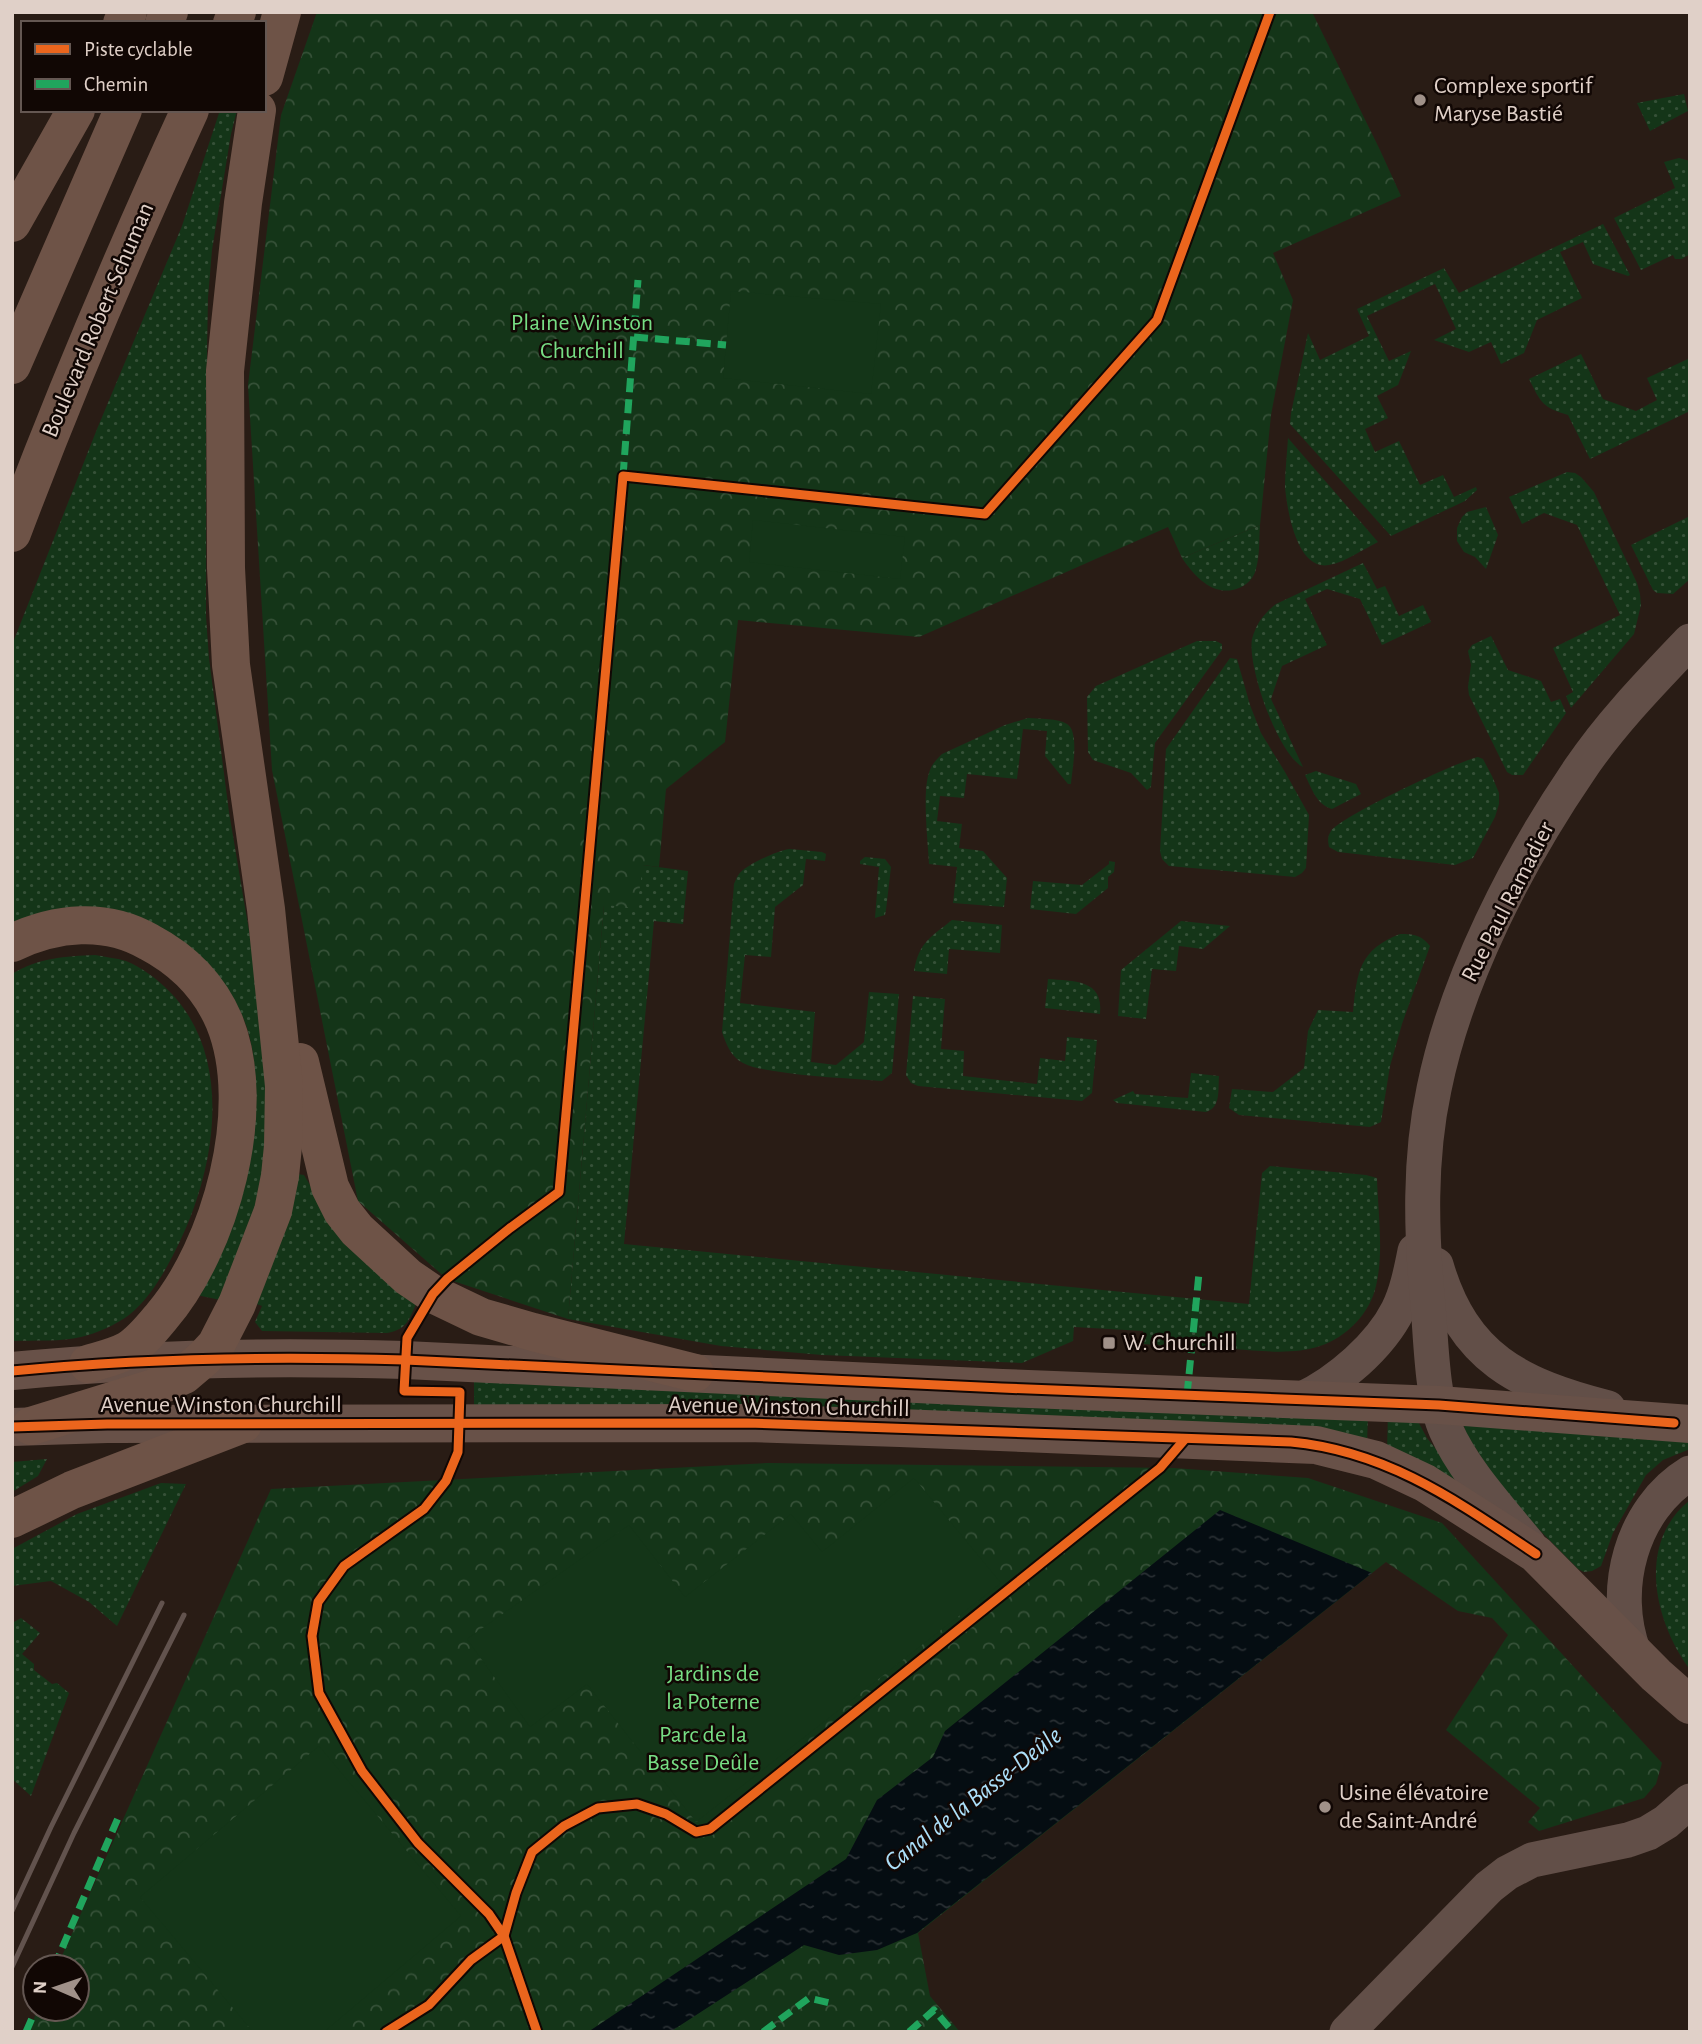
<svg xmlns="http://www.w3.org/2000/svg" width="1702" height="2044" font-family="'Alegreya Sans',sans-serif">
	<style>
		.grass { fill: url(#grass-dots) }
		.park { fill: url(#park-crowns) }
		.garden { fill: #143518 }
		.water { fill: url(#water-ripples) }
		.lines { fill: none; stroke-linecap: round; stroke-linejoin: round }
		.street { stroke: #624f48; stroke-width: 35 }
		.secondary { stroke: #685148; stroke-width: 38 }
		.highway { stroke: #6e5347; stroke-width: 38 }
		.rail { stroke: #62534e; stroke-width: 5 }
		.quiet { stroke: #20a55d; stroke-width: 7; stroke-dasharray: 14 7; stroke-linecap: butt }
		.cycleway-casing { stroke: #110704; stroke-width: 13 }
		.cycleway { stroke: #eb651d; stroke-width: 9 }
		.poi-dot { fill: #a09189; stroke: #110704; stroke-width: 2.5 }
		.labels { text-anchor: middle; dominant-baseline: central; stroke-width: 5; stroke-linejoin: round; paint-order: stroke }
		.poi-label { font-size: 24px; fill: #e0d0c8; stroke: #110704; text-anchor: start }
		.street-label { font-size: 24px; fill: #e0d0c8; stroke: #110704 }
		.park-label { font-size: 24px; fill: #77de84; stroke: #110704 }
		.water-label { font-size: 26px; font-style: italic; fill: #ade0fa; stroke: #110704 }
	</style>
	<defs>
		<pattern id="grass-dots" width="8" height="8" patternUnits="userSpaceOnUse" patternTransform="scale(1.75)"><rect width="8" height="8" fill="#143518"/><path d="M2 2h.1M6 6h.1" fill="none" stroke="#365138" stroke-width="1.8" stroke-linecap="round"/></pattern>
		<pattern id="park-crowns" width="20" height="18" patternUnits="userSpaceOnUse" patternTransform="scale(1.75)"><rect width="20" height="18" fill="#143518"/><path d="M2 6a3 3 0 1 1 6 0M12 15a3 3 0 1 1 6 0" fill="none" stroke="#365138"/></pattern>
		<pattern id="water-ripples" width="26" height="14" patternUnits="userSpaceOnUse" patternTransform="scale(1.75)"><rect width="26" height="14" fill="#050d12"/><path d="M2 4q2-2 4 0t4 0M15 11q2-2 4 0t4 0" fill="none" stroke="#292f33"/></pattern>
	</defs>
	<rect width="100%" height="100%" fill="#291c15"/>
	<g class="grass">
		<path d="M1684,94L1688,111L1650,131L1637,103Z"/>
		<path d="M220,110H237L231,134L212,250L208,298L206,404V616L209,658L229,812L267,1038L266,1177L225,1301L192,1294L256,1104C256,1071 254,1036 238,1007C230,990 217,976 206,962L12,924V645L97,429L182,226Z"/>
		<path d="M1679,158L1690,161V254L1682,259H1675L1673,255L1641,270L1614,218L1675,188L1664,162Z"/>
		<path d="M1603,224L1630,275L1628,276L1593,264L1583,242L1560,252L1582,298L1537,320L1524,353L1501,364L1491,342L1469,352L1434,340L1456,329L1435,284L1367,316L1389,361L1411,351L1398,385L1377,396L1388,418L1365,429L1375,452L1399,441L1420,485L1443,475L1454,497L1476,487L1477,490L1465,501L1391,536L1290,424L1291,413L1308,333L1320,360L1369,336L1357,309L1444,268L1459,293Z"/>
		<path d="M1581,354L1603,399L1636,411L1657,400L1647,378L1690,358V411L1590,459L1568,415C1542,407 1541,403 1529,379Z"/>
		<path d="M1288,438L1378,542C1363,549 1346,562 1329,565C1297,571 1287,510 1285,487C1285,471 1287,454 1288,438Z"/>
		<path d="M1567,472L1575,473L1581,477L1594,492L1637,583L1640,594L1641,605L1634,634L1571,708L1566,696L1573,692L1553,648L1620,615L1577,525L1544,513L1522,524L1509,497Z"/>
		<path d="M1486,507L1498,535L1486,569L1475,557L1464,552L1457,541V528L1462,517L1467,512Z"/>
		<path d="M1690,516V579L1673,594L1657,593L1653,590L1631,545Z"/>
		<path d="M1260,525C1259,539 1260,555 1256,569C1254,578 1247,585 1239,588C1214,598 1195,577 1182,558Z"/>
		<path d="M1363,563L1377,589L1385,586L1399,616L1423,605L1431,622L1382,645L1360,599L1327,589L1305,599L1327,645L1282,666L1271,699L1303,767C1278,755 1247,666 1252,639C1256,624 1264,613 1276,604Z"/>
		<path d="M1491,636L1508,670L1541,681L1551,702L1560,699L1566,713L1523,775H1512L1507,772L1469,695L1468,687L1471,665L1468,651L1472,645Z"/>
		<path d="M1197,641H1216L1222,644V650L1155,743L1151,787L1147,790L1131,773L1093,760L1088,752L1087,697L1096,686Z"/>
		<path d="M1230,658L1237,659L1250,705L1261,733L1285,772L1309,815L1306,868L1302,873L1295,877L1169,866L1162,859L1160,851L1166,749Z"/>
		<path d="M1028,718C1039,719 1058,718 1067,724C1080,732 1072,770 1071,784H1068L1045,756L1047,731L1023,729L1017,779L967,774L964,798L940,796L937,821L962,824L959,848L983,851L1007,878L1004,907L953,903L957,867L929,864C928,842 922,793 929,773C931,765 936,760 942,754L1005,725Z"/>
		<path d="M1478,757L1483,759L1492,776L1499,793V804L1495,817L1473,858L1455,865L1338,852L1329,847C1328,841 1327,837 1331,831C1340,817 1458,761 1478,757Z"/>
		<path d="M1316,771L1356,784L1361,794L1332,809C1316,804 1312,789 1305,775Z"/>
		<path d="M790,849L822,852L826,854L825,861L806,859L803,885L775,907L771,957L745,955L740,1003L815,1012L811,1062L836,1065L864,1042L869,992L899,994L892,1073L882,1081C846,1078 810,1077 774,1071C763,1069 752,1068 743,1063C731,1057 726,1044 722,1032L734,884C736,880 736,878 739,874C746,865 778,850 790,849Z"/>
		<path d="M865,857L885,859L891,867L886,910L885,915L875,918L879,867L860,864V861Z"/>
		<path d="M1109,861L1115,862L1114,872L1108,877V888L1076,914L1030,909L1033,881L1082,885L1109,864Z"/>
		<path d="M643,865L688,871L683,924L654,921L624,1244L1249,1304L1262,1173L1270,1166L1366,1175L1377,1178C1378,1212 1384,1253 1376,1286C1370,1313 1347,1337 1320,1346C1293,1355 1262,1351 1234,1349C1204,1348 1173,1346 1143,1344V1331L1074,1327L1073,1341L1022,1363L822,1355L721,1346L568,1319L604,905Z"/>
		<path d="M952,920L1002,925L1000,953L949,949L947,974L914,971C919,942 931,937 952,920Z"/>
		<path d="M1181,921L1230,926L1203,949L1179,946L1176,971L1152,969L1146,1019L1118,1016L1121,970Z"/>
		<path d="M1400,934C1414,934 1421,935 1430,946L1402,1024L1390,1066L1381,1122L1370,1127L1239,1115L1229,1108L1232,1089L1273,1092L1304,1068L1308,1031L1318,1010L1353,1012C1357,972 1359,950 1400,934Z"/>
		<path d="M95,955C105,957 116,958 126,961C143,968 157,979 169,991C234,1056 216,1166 180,1241C168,1266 152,1297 129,1315C117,1324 96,1334 81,1337C62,1342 33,1340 12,1341V974C37,958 66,956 95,955Z"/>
		<path d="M1048,979C1073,981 1104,979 1100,1014L1045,1008Z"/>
		<path d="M913,996L945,999L941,1049L964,1051L963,1076L1037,1084L1040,1058L1065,1061L1067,1037L1097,1040L1092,1093L1082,1101L918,1086L911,1083L906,1075Z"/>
		<path d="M1191,1073L1219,1076C1218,1089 1221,1108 1206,1112L1117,1103L1113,1100L1133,1091L1135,1094L1188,1098Z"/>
		<path d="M297,1174L304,1175L322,1205L418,1300C409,1318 409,1329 387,1333L262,1331L255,1322L262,1306L254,1303Z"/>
		<path d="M474,1372L1368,1413L1367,1446L474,1413Z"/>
		<path d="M1388,1413L1414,1414L1427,1438L1468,1489L1387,1450Z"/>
		<path d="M1461,1416L1690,1433V1449L1663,1460L1646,1475L1613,1533L1601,1566L1592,1571L1584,1572L1578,1569L1506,1496L1466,1433Z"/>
		<path d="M47,1459L38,1476L12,1492V1462Z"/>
		<path d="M161,1483L186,1484L117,1626L89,1602L51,1581L12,1586V1549L77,1514Z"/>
		<path d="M1690,1500V1670C1654,1621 1636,1543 1690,1500Z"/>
		<path d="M21,1618L40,1633L22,1654L34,1664V1670L52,1684L57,1683L69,1693L31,1796L12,1779V1623Z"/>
	</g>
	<g class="park">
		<path d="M317,12H1312L1380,150L1401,196L1273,253L1293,300L1271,415L1260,525L1182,558L1168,527L919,637L738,620L725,742L666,789L659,867L643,865L637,908L604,905L568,1319L447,1279L358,1201L272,770L248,385L281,115Z"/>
		<path d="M768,1463L1174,1468L1308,1478L1442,1523L1662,1763L1656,1784L1644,1798L1539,1831L1528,1822L1540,1808L1446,1730L1508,1635L1492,1618L1458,1611L1386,1562L918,1933L930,1996L960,2032H28L38,2009H77V1967H57L271,1489Z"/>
	</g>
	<g class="garden">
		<path d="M731,291L881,304L871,394L723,378Z"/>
		<path d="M753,520L905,537L900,579L749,562Z"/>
		<path d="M914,1478L1001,1583L696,1822L587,1684L530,1727L467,1639L629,1525L685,1597L791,1514L822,1552Z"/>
		<path d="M319,1746L461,1916L324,2032H253L140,1897Z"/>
	</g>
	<path class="water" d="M1220,1510L1372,1573L917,1933L877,1950L839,1955L804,1945L670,2032H588L846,1859L877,1800L933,1757L945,1731Z"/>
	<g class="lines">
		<g class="street">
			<path d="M1436,1265C1463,1358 1519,1385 1608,1408"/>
			<path d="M1302,1399C1338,1382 1380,1346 1398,1310C1407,1292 1411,1271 1415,1251"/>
			<path d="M1529,1545C1501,1510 1464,1471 1446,1430C1432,1399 1431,1340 1428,1305C1421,1233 1419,1159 1434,1089C1456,980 1517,861 1580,769C1611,723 1651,682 1690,641"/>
			<path d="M1634,1653C1610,1590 1631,1509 1690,1473"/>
			<path d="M1347,2032L1489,1887L1507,1873L1532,1860L1628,1840L1648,1833L1666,1822L1690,1801"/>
		</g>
		<g class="secondary">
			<path d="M12,1371C143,1358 274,1356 405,1360L1002,1388L1439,1405L1690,1424"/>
			<path d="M12,1427L107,1424L747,1423L900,1428L1316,1445L1376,1460L1425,1483L1536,1554L1656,1675L1690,1705"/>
		</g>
		<g class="highway">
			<path d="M122,23L128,12"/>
			<path d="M164,23L169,12"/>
			<path d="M232,23L237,12"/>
			<path d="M264,77L282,12"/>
			<path d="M12,223L76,110"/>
			<path d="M12,365L123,110"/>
			<path d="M12,533C66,390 126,249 190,110"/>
			<path d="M12,943C56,922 106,917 149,942C183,960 209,986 224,1021C260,1108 220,1248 162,1316C152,1328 141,1342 128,1350C115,1357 101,1360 88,1364"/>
			<path d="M300,1062L330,1187L342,1211L357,1230L408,1277L433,1294L481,1317L533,1332L695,1373"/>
			<path d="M31,1426L154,1388L184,1375L204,1358L216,1345L237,1304L273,1211L280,1176L283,1146L284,1086L266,909L231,665L226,568L225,371L243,203L257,110"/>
			<path d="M12,1519L72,1490L243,1424"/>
		</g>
		<g class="rail">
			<path d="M12,1911L51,1827L162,1603"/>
			<path d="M12,1967L74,1833L184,1615"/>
		</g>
		<g class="quiet">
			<path d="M634,337L726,345"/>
			<path d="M623,476L638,280"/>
			<path d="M1187,1395L1199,1273"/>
			<path d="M54,1967L118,1818"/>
			<path d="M26,2032L36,2009"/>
			<path d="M763,2032L809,1998L830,2003"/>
			<path d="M909,2032L934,2010L953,2032"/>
		</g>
		<g class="cycleway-casing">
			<g id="cycleway">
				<path d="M12,1371C143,1358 274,1356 405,1360L1002,1388L1439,1405L1674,1423"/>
				<path d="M12,1427L107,1424L747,1423L1291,1442C1388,1451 1458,1502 1536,1554"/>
				<path d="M504,1936L489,1914L418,1843L362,1771L319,1693L312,1636L318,1602L344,1566L424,1509L446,1481L458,1452L460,1392L404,1391L407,1338L433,1294L447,1279L510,1228L559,1192L623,476L985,514L1157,320L1270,12"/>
				<path d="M386,2032L429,2005L471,1960L504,1936"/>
				<path d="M537,2032L504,1936L516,1893L532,1852L564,1826L598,1808L637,1804L666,1814L696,1832L710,1829L1160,1468L1185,1439"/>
			</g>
		</g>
		<use href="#cycleway" class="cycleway"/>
	</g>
	<g class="poi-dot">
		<circle cx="1420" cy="100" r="7"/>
		<rect x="1102" y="1336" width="14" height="14" rx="3.5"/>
		<circle cx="1325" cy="1807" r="7"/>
	</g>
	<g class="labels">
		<g class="poi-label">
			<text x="1434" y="86">Complexe sportif<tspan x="1434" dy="28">Maryse Bastié</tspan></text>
			<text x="1123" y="1343">W. Churchill</text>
			<text x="1339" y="1793">Usine élévatoire<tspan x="1339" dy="28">de Saint-André</tspan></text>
		</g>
		<g class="street-label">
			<text transform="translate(98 320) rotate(-67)">Boulevard Robert Schuman</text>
			<text transform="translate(1508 902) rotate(-63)">Rue Paul Ramadier</text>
			<text x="221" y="1405">Avenue Winston Churchill</text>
			<text transform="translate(789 1407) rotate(1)">Avenue Winston Churchill</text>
		</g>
		<g class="park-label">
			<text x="582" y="323">Plaine Winston<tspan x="582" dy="28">Churchill</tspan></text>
			<text x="713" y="1674">Jardins de<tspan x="713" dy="28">la Poterne</tspan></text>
			<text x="703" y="1735">Parc de la<tspan x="703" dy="28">Basse Deûle</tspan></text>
		</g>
		<g class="water-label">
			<text transform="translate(973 1799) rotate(-38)">Canal de la Basse-Deûle</text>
		</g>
	</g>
	<rect width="1702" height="2044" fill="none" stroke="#e0d0c8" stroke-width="28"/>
	<rect x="21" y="21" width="245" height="91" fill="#110704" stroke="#645752" stroke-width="2"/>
	<rect x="35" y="44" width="35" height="10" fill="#eb651d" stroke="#645752" stroke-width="2"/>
	<text x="84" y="56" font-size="21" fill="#e0d0c8">Piste cyclable</text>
	<rect x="35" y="79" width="35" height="10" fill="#20a55d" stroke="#645752" stroke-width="2"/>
	<text x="84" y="91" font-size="21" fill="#e0d0c8">Chemin</text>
	<g transform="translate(56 1988) rotate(272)"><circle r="33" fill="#110704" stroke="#645752" stroke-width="2"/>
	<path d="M0-5L12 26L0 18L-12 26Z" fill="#a09189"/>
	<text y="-10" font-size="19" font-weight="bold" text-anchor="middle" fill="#e0d0c8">N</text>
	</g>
</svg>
